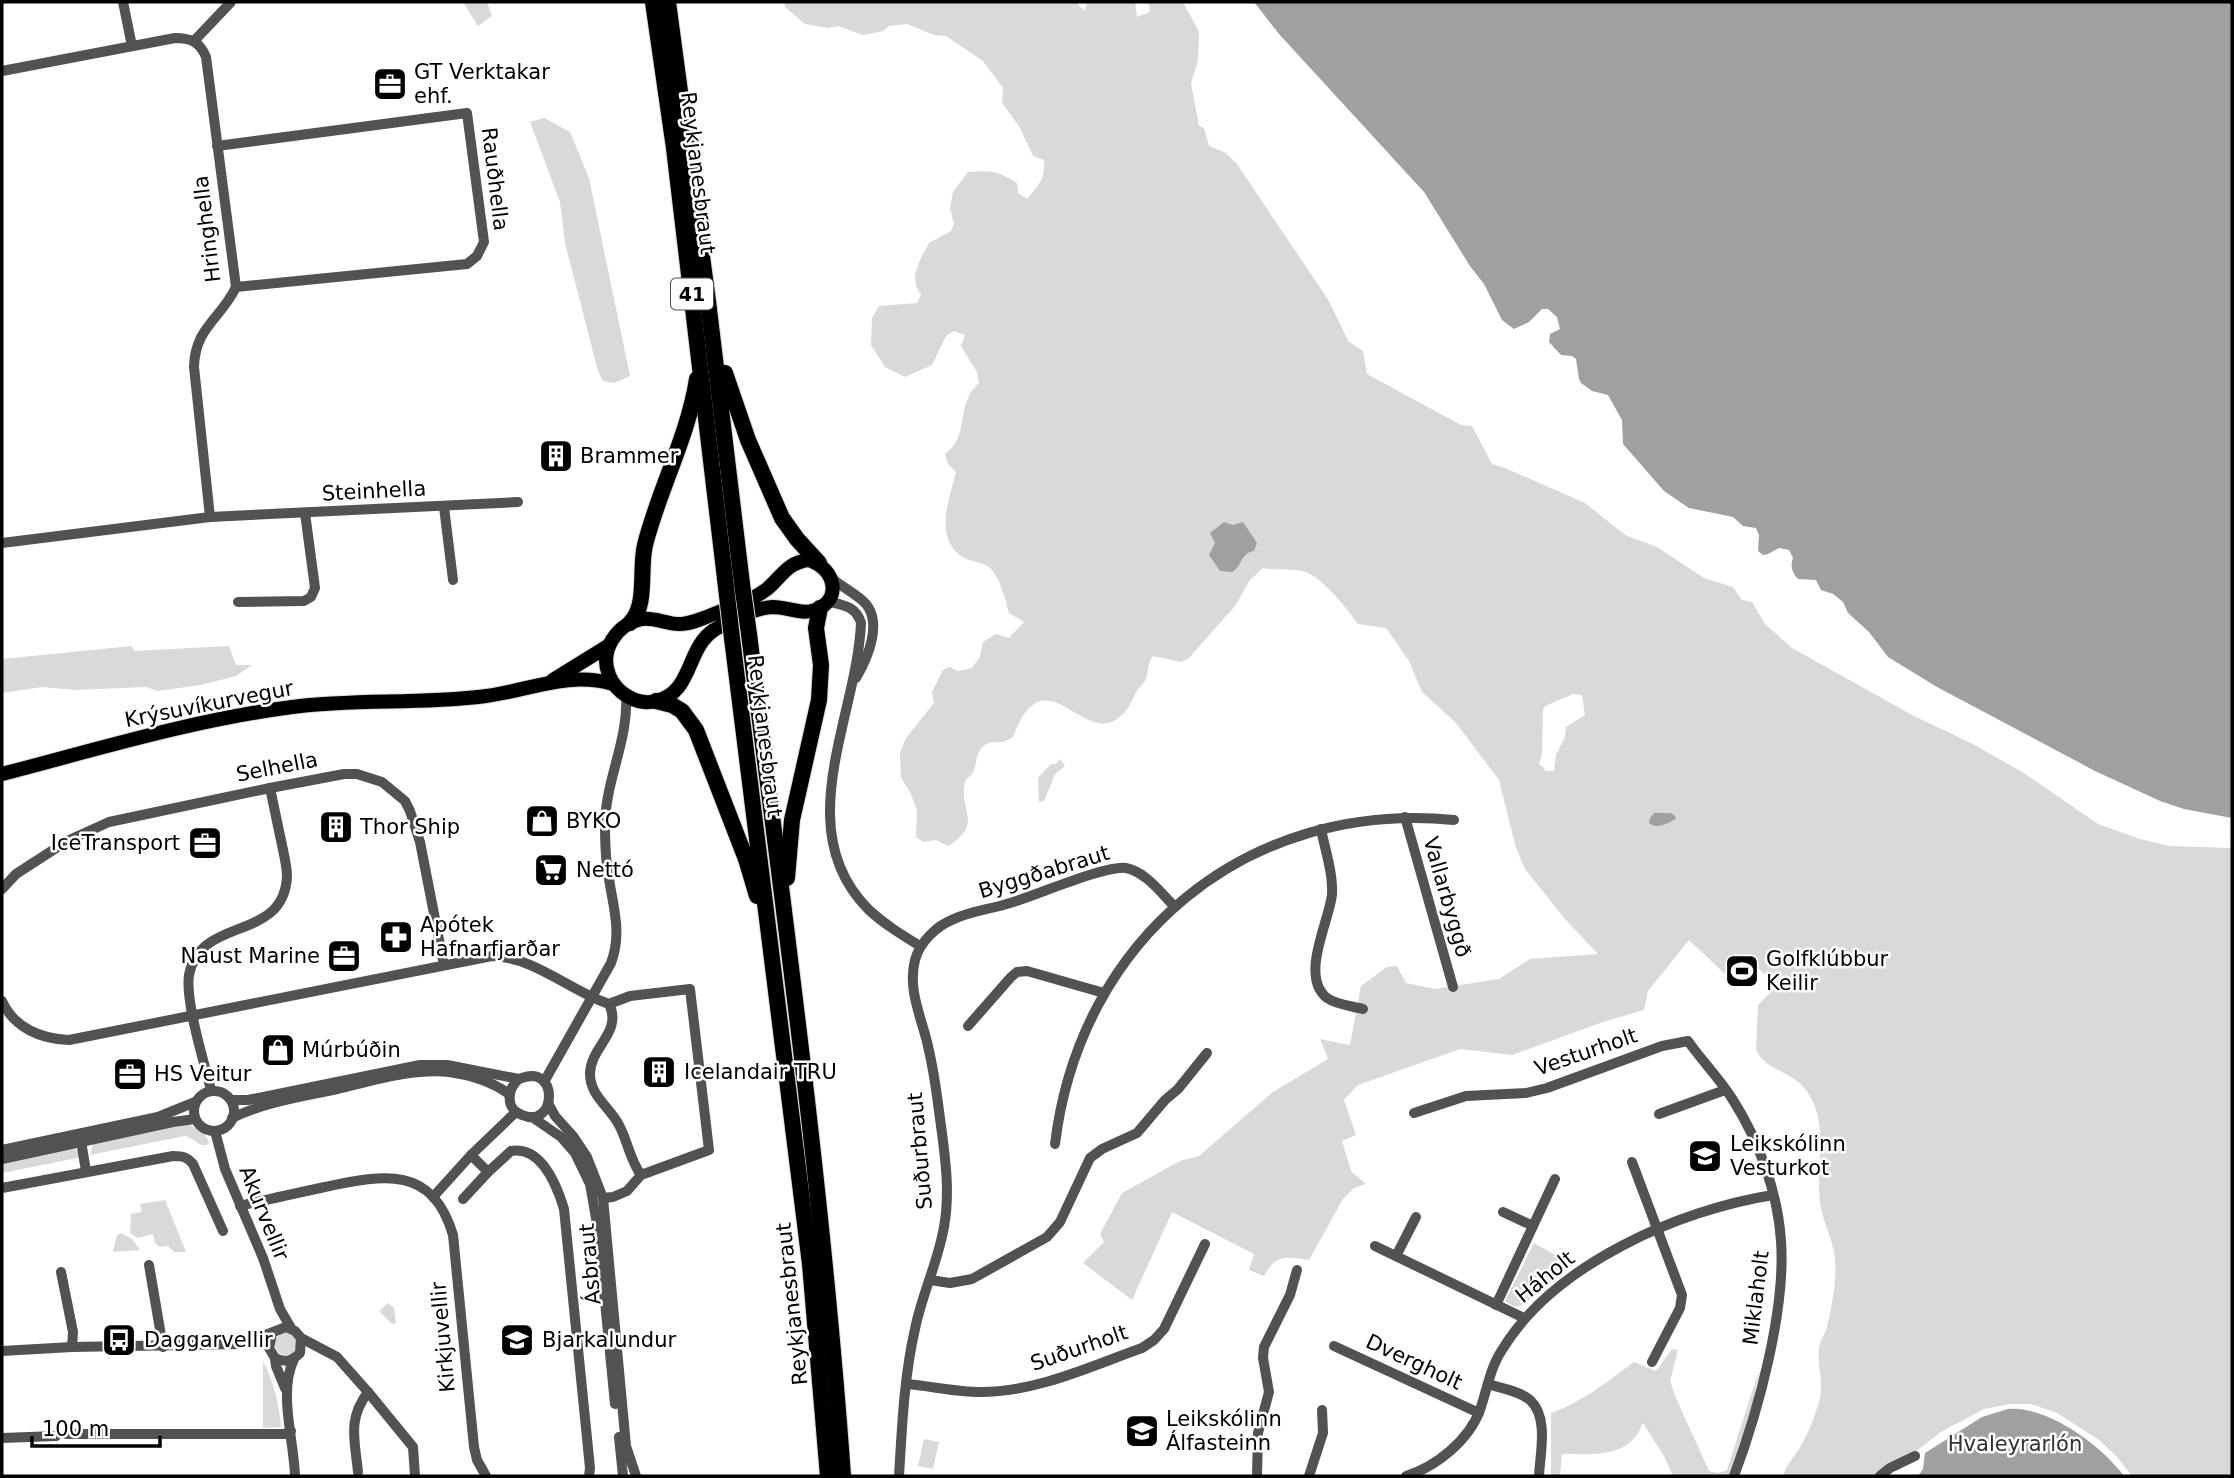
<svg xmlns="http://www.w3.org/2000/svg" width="2234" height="1478" font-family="'DejaVu Sans',sans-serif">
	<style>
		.green { fill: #d9d9d9; fill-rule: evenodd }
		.water { fill: #a0a0a0 }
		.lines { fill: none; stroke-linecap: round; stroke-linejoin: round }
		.major-casing { stroke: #dbdbdb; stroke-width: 16 }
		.highway-casing { stroke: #dbdbdb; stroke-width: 18 }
		.minor { stroke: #525252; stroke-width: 10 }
		.major { stroke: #000; stroke-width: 14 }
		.highway { stroke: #000; stroke-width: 16 }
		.highway-bridge-casing { stroke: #dbdbdb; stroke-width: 18; stroke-linecap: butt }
		.highway-bridge { stroke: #000; stroke-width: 16 }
		.labels { text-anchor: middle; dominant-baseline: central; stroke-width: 5; stroke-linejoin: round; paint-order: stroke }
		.shield { fill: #fff; stroke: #4c4c4c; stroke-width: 2 }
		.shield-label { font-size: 19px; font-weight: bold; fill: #000 }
		.poi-label { font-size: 21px; fill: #000; stroke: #fff; text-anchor: start }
		.street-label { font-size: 21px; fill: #000; stroke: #fff }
		.park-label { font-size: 21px; fill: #303030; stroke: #fff }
	</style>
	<rect width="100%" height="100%" fill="#fff"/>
	<g class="green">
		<path d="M463,2H487L492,16L478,26Z"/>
		<path d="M784,2H1076L1084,11L1088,2H1135L1137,17L1150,12L1149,2H1183L1199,32L1198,61L1191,83L1199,126L1204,128L1209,146L1226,153L1237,164L1329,301L1348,341L1363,351L1367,374L1461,425L1472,426L1492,464L1505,468L1585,503L1625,535L1657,547L1704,578L1733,587L1742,600L1752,602L1765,624L1792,648L1914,716L1971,743L2024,773L2098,824L2140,839L2169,846L2232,848V1476H2132L2117,1457L2099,1440L2057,1413L2031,1404H2010L1984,1409L1941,1432L1915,1452L1874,1476H1783C1786,1466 1793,1458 1799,1449C1807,1436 1814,1419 1818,1405C1826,1383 1816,1368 1819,1347C1820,1340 1825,1334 1827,1327C1832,1306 1837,1280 1835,1258C1833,1239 1822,1221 1820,1202C1816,1168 1827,1134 1813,1102C1799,1068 1769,1076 1756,1050L1758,1005L1777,986L1759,969L1740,988L1689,940L1648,991L1644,1010L1603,1022L1512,1055L1460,1049L1358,1085L1344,1100L1356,1135L1342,1141L1351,1171L1366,1184L1354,1188L1343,1199L1309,1260C1287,1257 1276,1253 1264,1276L1249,1270L1254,1254L1172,1212L1132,1300L1083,1263L1104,1242L1100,1234L1122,1193L1180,1161L1199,1156L1273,1092L1328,1059L1320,1039L1350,1045L1361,986L1387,967L1397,966L1406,983L1435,989L1499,979L1530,959L1598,954L1565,919L1525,869L1516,848L1499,780L1456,723L1422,692L1409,661L1386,628L1358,624C1347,609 1320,574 1302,571C1289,568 1276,571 1263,568L1250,580L1235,606L1188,659L1180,662L1153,656C1147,663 1149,672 1145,681C1143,684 1140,686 1138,689C1130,702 1131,709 1117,719C1081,744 1044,653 1013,737C1013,738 1003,742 1002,742C997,743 990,741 985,745C972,754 980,772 966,779C956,810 986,823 948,846L936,840L923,842L916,837L917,810L910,792L901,778L900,752L906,738L934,703L932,692L943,670L950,667L958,671L972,668L980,657L983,642L996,634L1009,638L1024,622L1009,613C1005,599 1001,579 990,568C984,562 972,562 964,558C933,539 949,500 956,472L948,464L945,454C971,435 954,405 979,383L977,372L961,346L965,335L954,331L946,336L932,365L905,377L885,367L871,345L872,318L879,306L917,303L921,295L916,286L915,274L920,260L929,243L951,231L954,224L950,208L953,192L968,172C990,170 998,171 1017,183L1018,193L1027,199C1038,186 1046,178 1044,160L1033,156L1019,126L1002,103L1003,88L983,61L946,36L934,35L907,24L889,26L883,31L863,35L838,26L828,28L805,24L785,7ZM1573,694L1582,695L1585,715L1566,727L1565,737L1556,755L1554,771H1545L1544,768L1539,764L1542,754L1543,710L1545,706Z"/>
		<path d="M544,118L570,132L589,178L630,376L614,383L603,381L598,371L565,243L560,202L530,122Z"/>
		<path d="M132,646L134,651L229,646L236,665H252L236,676L201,685L157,691L146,687L75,690L42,687L2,693V659Z"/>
		<path d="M1060,759L1065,766L1055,774L1044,801L1039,802L1038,778L1051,764H1056Z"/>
		<path d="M189,1124L204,1134L210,1143C200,1150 195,1138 185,1136L90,1155L93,1144Z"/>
		<path d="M74,1147L82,1157L2,1173V1161Z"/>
		<path d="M165,1200L186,1252H174L168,1246L159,1247L155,1243L153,1234L138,1238L130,1233L131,1214L142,1212L140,1204Z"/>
		<path d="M121,1233L132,1239L140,1250L113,1252L117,1235Z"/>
		<path d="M1534,1243L1564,1260L1572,1266L1525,1303C1516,1309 1513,1307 1505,1301Z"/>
		<path d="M388,1303L394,1308L396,1323L392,1324L379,1311Z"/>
		<circle cx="286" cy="1344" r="11"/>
		<path d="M1672,1349L1678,1350L1670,1381L1676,1398L1709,1471L1718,1473L1727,1470L1759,1370L1751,1418L1730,1476H1673L1664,1456L1643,1423C1629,1459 1594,1454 1562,1454L1560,1476H1551V1413C1582,1402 1607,1382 1634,1362L1656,1371Z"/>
		<path d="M263,1361C274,1383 279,1404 281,1427L263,1428Z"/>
		<path d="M924,1439L939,1442L933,1469L918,1466Z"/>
	</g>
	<g class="water">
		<path d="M1254,2H2232V818L2184,809L2160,801L2095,771L1937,687L1888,657L1869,632L1848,613L1843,602L1833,594L1821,590L1816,580L1798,579C1792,572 1790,567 1793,558L1789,550L1779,548L1768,554L1763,555L1758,551L1759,535L1756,528L1743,526L1733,517L1689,508L1664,491L1623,444L1622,420L1608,395L1592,391L1581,383L1579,379L1576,359L1572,356L1561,355L1549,342L1550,334L1560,329L1557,317L1548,309H1542L1529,322L1514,329L1502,320L1484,284L1470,266L1424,192L1279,34Z"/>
		<path d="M1224,522L1233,525L1243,522L1257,543L1254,551C1240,553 1242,567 1232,572L1220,571L1209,555L1215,543L1210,533Z"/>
		<path d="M1654,813H1671L1675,816L1676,819C1668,823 1657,830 1649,823L1650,818Z"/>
		<path d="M2008,1409C2048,1406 2101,1445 2124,1476H1918L1923,1469L1925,1453L1982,1417Z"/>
	</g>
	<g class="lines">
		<g class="major-casing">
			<g id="major">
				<path d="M809,560C835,568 843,600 815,610C801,615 788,607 773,607C754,608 731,620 714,630C686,648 693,693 656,701C637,706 616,693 609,675C599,650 617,624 642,619C654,617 666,624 679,624C694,624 710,615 724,610C739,605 755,598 767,589C782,576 788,562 809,560Z"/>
				<path d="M553,680L608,646"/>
				<path d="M2,774C98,749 193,720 292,707C353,699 416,704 478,697C524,693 566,670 613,684"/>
			</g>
		</g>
		<g class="highway-casing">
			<g id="highway">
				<path d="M653,2L674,148L726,587"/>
				<path d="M668,2L708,301L742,584"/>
				<path d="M725,373L748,440L782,518L797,539L819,563"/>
				<path d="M630,623C648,606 639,569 645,545C659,489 688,437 697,379"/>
				<path d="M749,634C784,914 823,1194 843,1476"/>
				<path d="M732,638L810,1264L828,1476"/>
				<path d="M656,701L672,705L682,711L696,730L746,859L757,896"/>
				<path d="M787,878L792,820L819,700L821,665L816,628L820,608"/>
			</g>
		</g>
		<g class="minor">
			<path d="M123,2L132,46"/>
			<path d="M194,41L231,2"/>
			<path d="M2,71L175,38C191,38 200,42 206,57L236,287C221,319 195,327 194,367L210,517L2,543"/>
			<path d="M217,146L467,113L484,242L477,256L467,264L236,287"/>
			<path d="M444,507L453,580"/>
			<path d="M210,517L518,502"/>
			<path d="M831,578C841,586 853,592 863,601C884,620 868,658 856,678"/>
			<path d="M827,601C843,605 856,606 861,623C857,717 789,829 868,909C884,924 902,935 920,946"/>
			<path d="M238,602L304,601L311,597L315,588L305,513"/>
			<path d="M1405,817L1453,987"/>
			<path d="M1321,829C1325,850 1333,872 1332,894C1330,920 1299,976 1327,998C1337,1005 1352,1006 1363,1009"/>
			<path d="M2,889L16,874L67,841L109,822L270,788L344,774H357L382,782L405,801L410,811L420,842L444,965"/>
			<path d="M2,1001C14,1028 41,1039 69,1040L492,956C535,957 570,991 609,1004L630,996L690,989L709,1150L641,1175L627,1191L613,1197L603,1198"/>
			<path d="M609,1004C623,1032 590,1047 590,1074C590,1096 610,1107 619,1125C628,1142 630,1160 641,1175"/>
			<path d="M968,1026L1011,977L1017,972L1027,971L1104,993"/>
			<path d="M544,1082L611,963C623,931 612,904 608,872C605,856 605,840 605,823C606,779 629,739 626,695"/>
			<path d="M211,1090C204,1062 185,1001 189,975C200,915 283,943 287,877C287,866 284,855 282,845C278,826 274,807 270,788"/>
			<circle cx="214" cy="1111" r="20"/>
			<path d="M231,1100H248L420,1065H447L519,1079C560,1061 557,1130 522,1115C505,1109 507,1089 519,1079"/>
			<path d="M549,1105L555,1116L573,1136L587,1157L603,1198L626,1446L636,1476"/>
			<path d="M1414,1113L1466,1096L1526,1093L1547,1088L1662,1046L1688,1041C1702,1061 1720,1079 1733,1100C1759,1141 1778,1193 1781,1241C1786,1310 1758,1412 1734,1476"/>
			<path d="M1659,1114L1725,1090"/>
			<path d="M532,1117L561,1137L575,1153L590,1184L598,1230L615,1404"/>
			<path d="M232,1118C265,1102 301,1097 337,1089C372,1081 412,1068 449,1072C471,1075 491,1081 509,1094"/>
			<path d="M215,1131L225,1169L263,1258L280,1309L291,1328"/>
			<path d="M81,1141L86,1171"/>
			<path d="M1055,1144C1080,939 1246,800 1454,820"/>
			<path d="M2,1150L158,1117L195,1102"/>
			<path d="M471,1155L488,1172L511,1151C542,1146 557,1186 564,1209L590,1468L589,1476"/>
			<path d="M2,1159L173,1122L195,1119"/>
			<path d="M1632,1162L1682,1295L1680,1308L1652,1362"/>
			<path d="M2,1188L173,1156C183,1156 187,1157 193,1164L223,1231"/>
			<path d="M433,1197L471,1155L516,1112"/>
			<path d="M463,1199L488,1172"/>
			<path d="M240,1206C269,1199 297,1193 325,1187C383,1175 432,1164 453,1235L474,1447L477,1460L486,1476"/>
			<path d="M1503,1212L1533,1226"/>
			<path d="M1375,1246L1524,1318"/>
			<path d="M1396,1256L1416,1217"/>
			<path d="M149,1265L163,1347"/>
			<path d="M61,1272L73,1332L72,1347"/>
			<path d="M930,1280L950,1283L972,1279L1047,1237L1060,1222L1090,1158L1102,1149L1137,1133L1165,1100L1178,1089L1207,1053"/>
			<path d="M1496,1305L1555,1179"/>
			<path d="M301,1338L337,1357L368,1392L413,1447L415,1476"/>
			<path d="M1334,1346L1479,1413"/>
			<path d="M2,1351L72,1347L242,1344L286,1327L295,1331L301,1338L300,1353C292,1361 286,1363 275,1358L269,1348L272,1334"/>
			<path d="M275,1358L276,1366L285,1388"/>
			<path d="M294,1359C278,1392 294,1440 295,1476"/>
			<path d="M906,1384C931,1386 956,1392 981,1392C1037,1392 1091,1366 1142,1348L1154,1340L1164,1329L1205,1244"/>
			<path d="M1488,1384C1500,1388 1520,1391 1530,1400C1549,1417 1540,1454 1539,1476"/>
			<path d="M66,1434H285L291,1431"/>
			<path d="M619,1437L623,1476"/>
			<path d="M2,1438L56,1436"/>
			<path d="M358,1472C355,1440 347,1420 368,1392"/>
			<path d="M899,1476C902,1427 904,1377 915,1329C922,1294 938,1262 944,1227C951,1189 944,1149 939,1111C936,1087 932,1061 926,1038C919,1012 908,987 915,960C920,942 936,926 954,919C971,911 992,909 1010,903C1035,896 1105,865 1126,868C1146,872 1161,893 1175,907"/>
			<path d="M1257,1476L1258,1433L1269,1392L1263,1358L1264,1347L1290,1295L1297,1270"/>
			<path d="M1309,1476L1323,1433L1322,1410"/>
			<path d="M1406,1476C1436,1467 1469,1440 1480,1410C1487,1390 1490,1368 1502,1350C1553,1265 1678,1210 1773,1195"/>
			<path d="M1880,1476L1890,1468L1915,1456"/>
		</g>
		<use href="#major" class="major"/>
		<use href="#highway" class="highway"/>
		<g class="highway-bridge-casing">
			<g id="highway-bridge">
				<path d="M742,584L749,634"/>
				<path d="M726,587L732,638"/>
			</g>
		</g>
		<use href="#highway-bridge" class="highway-bridge"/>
	</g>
	<defs>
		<g id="office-square" transform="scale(1.75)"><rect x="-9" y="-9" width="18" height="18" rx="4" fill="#000" stroke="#fff"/><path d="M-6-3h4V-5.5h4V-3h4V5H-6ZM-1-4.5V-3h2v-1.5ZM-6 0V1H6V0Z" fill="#fff"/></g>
		<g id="building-square" transform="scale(1.75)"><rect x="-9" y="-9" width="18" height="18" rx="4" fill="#000" stroke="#fff"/><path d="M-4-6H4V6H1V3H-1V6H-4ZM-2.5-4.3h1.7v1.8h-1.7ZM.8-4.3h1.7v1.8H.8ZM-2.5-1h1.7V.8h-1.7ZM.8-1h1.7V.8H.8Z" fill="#fff"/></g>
		<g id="shop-square" transform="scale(1.75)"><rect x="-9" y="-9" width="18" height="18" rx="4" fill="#000" stroke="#fff"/><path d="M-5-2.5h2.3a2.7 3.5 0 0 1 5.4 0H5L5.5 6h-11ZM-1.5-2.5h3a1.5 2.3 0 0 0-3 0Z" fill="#fff"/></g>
		<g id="supermarket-square" transform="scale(1.75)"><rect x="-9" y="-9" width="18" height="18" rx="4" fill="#000" stroke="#fff"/><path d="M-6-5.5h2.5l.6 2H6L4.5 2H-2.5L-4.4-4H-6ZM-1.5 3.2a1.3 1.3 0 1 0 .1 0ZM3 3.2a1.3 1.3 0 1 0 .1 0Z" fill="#fff"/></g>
		<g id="pharmacy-square" transform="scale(1.75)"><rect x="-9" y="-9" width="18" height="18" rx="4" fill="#000" stroke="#fff"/><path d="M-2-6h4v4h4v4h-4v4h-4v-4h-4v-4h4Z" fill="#fff"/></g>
		<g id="stadium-square" transform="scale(1.75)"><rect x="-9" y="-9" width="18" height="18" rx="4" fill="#000" stroke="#fff"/><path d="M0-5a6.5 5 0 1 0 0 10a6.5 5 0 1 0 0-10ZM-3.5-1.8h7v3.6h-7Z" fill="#fff"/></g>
		<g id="school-square" transform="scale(1.75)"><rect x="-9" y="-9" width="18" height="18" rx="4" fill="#000" stroke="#fff"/><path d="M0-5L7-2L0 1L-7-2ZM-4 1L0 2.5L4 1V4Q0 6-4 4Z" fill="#fff"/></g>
		<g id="bus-square" transform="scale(1.75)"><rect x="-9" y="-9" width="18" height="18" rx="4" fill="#000" stroke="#fff"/><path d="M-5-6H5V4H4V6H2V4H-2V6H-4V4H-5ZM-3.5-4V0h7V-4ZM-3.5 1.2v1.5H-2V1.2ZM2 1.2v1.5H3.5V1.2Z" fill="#fff"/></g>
	</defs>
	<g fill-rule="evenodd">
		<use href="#office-square" x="390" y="84"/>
		<use href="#building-square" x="556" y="456"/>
		<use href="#shop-square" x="542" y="821"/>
		<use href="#building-square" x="336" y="827"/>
		<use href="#office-square" x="205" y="843"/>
		<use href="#supermarket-square" x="551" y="870"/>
		<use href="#pharmacy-square" x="396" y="937"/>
		<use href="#office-square" x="344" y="956"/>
		<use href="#stadium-square" x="1742" y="971"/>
		<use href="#shop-square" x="278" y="1050"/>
		<use href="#building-square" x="659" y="1072"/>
		<use href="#office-square" x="130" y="1074"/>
		<use href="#school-square" x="1705" y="1156"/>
		<use href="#bus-square" x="119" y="1340"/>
		<use href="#school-square" x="517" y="1340"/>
		<use href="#school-square" x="1142" y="1431"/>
	</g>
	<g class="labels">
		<rect class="shield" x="671" y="278.5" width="42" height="31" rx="5"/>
		<g class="shield-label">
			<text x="692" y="294">41</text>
		</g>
		<g class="poi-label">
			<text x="414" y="72">GT Verktakar<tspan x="414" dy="24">ehf.</tspan></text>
			<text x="580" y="456">Brammer</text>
			<text x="566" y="821">BYKO</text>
			<text x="360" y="827">Thor Ship</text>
			<text x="180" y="843" text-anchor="end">IceTransport</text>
			<text x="576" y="870">Nettó</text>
			<text x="420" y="925">Apótek<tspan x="420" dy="24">Hafnarfjarðar</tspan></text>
			<text x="320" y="956" text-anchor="end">Naust Marine</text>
			<text x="1766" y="959">Golfklúbbur<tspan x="1766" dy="24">Keilir</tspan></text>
			<text x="302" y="1050">Múrbúðin</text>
			<text x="684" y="1072">Icelandair TRU</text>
			<text x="154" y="1074">HS Veitur</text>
			<text x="1730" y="1144">Leikskólinn<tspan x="1730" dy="24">Vesturkot</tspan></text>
			<text x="144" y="1340">Daggarvellir</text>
			<text x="542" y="1340">Bjarkalundur</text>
			<text x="1166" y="1419">Leikskólinn<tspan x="1166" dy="24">Álfasteinn</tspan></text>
		</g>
		<g class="street-label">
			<text transform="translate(698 173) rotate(83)">Reykjanesbraut</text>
			<text transform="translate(495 179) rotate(83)">Rauðhella</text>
			<text transform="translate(207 229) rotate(-97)">Hringhella</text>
			<text transform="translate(374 491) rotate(-3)">Steinhella</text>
			<text transform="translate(209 704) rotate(-11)">Krýsuvíkurvegur</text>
			<text transform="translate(765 736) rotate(83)">Reykjanesbraut</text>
			<text transform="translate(277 767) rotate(-11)">Selhella</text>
			<text transform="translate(1044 872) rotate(-17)">Byggðabraut</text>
			<text transform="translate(1447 897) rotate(74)">Vallarbyggð</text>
			<text transform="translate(1586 1052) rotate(-19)">Vesturholt</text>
			<text transform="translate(920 1151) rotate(-95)">Suðurbraut</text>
			<text transform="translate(264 1213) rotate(68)">Akurvellir</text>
			<text transform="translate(590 1264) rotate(-95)">Ásbraut</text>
			<text transform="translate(1545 1277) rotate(-39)">Háholt</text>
			<text transform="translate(1756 1298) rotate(-83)">Miklaholt</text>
			<text transform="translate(792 1304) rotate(-96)">Reykjanesbraut</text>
			<text transform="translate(443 1337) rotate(-95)">Kirkjuvellir</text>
			<text transform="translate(1079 1348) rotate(-19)">Suðurholt</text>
			<text transform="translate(1414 1362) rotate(25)">Dvergholt</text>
		</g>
		<g class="park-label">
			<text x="2015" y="1444">Hvaleyrarlón</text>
		</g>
	</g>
	<rect width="2234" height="1478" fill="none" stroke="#000000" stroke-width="7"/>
	<path d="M32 1436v10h128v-10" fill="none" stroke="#000000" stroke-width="3.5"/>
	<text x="42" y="1436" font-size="21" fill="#000000" stroke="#ffffff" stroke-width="5" paint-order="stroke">100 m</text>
</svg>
